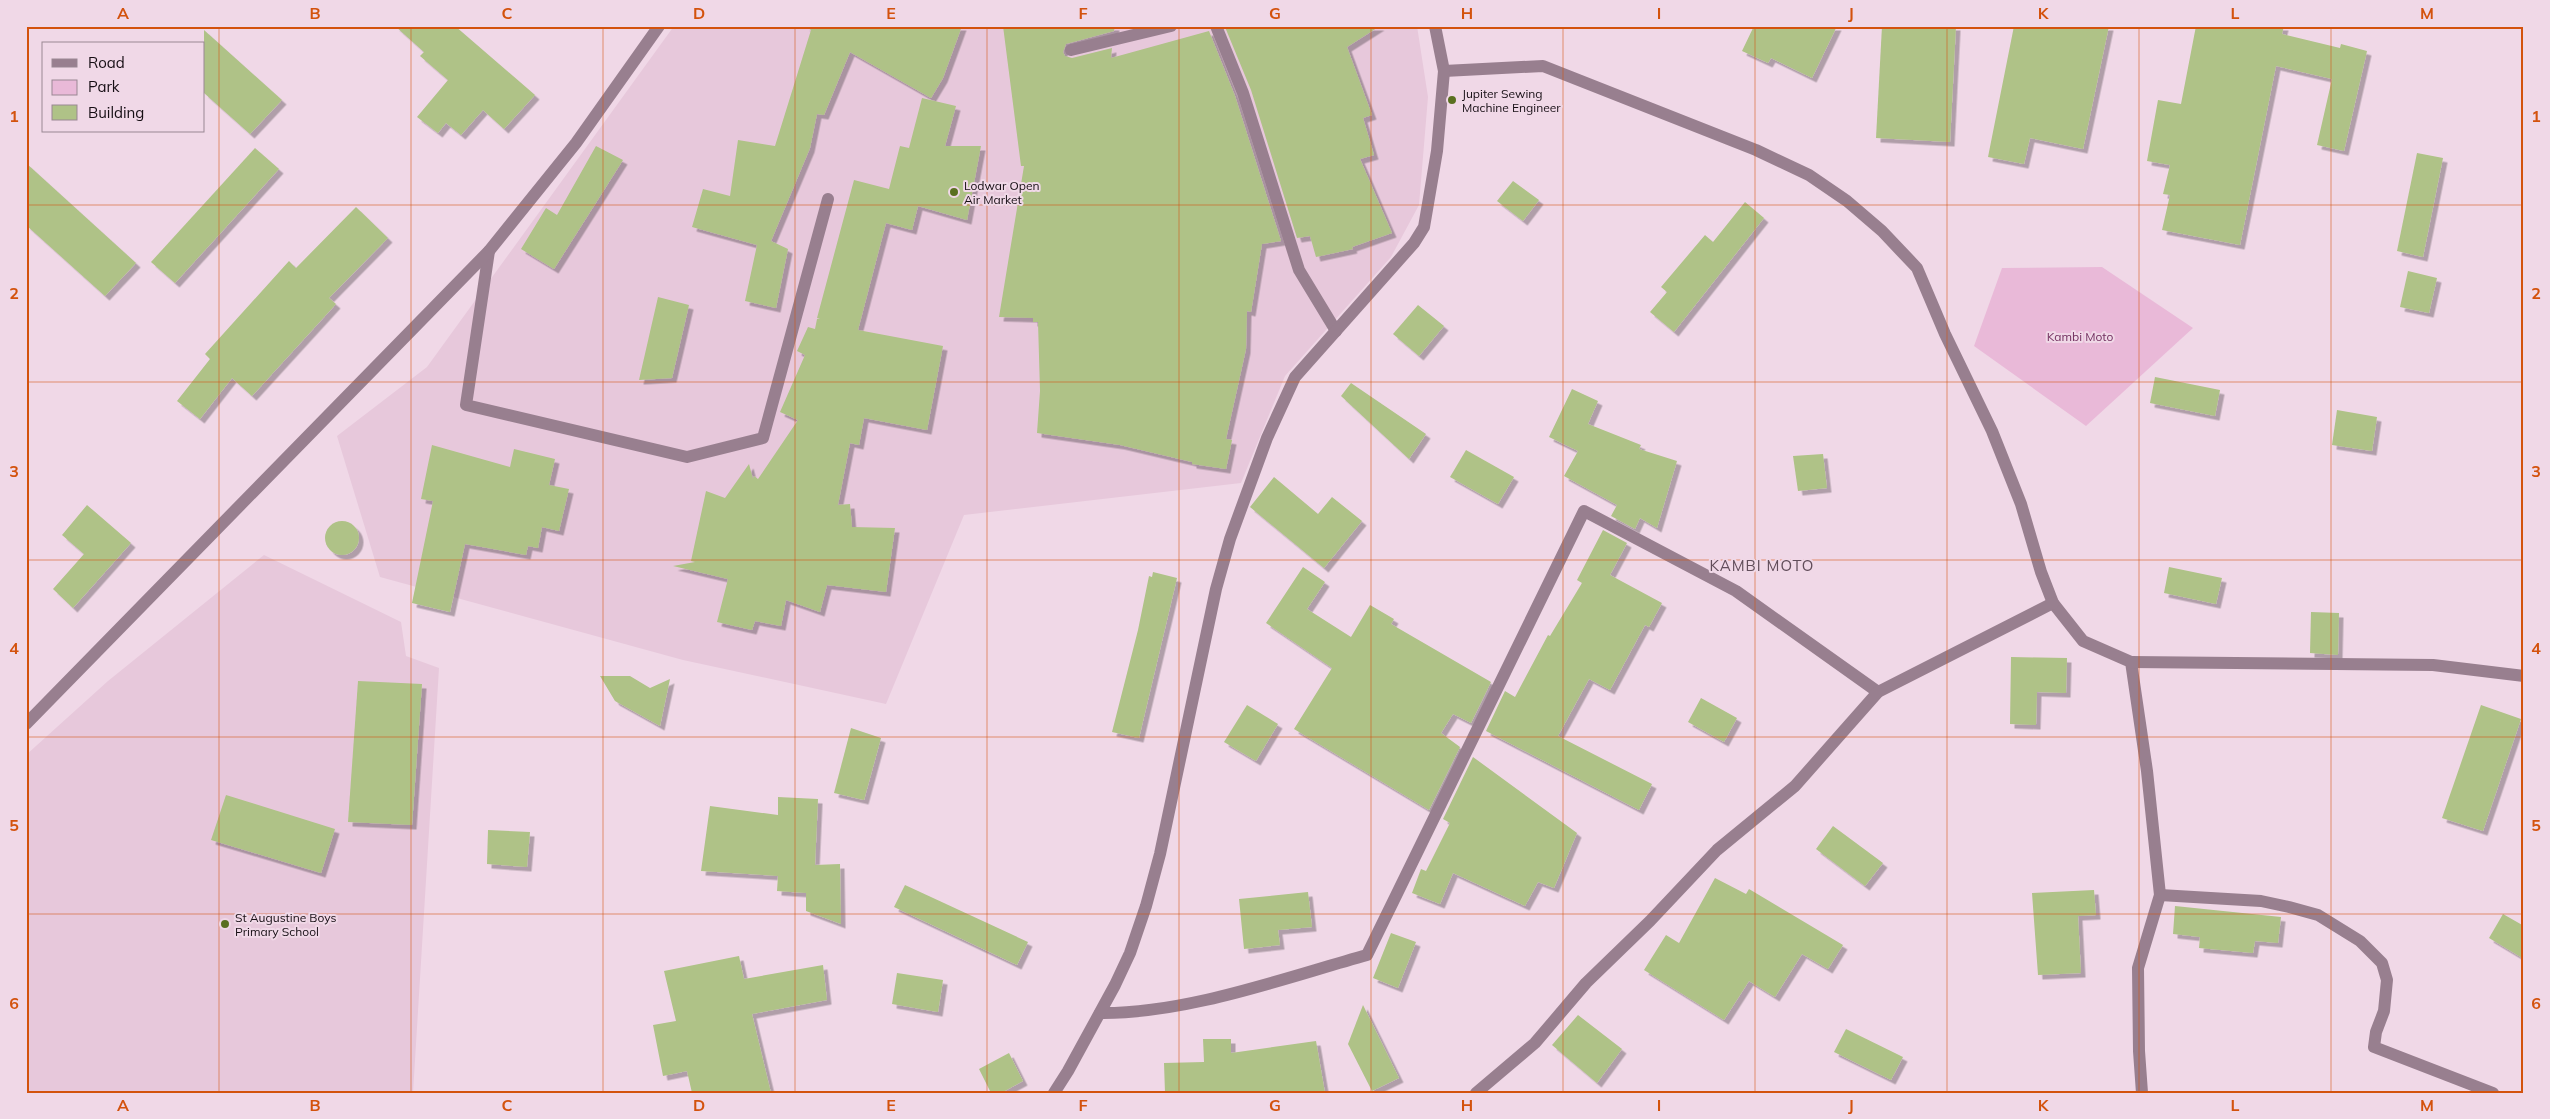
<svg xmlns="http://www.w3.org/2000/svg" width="2550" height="1119" font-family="Mulish,sans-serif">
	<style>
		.built { fill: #e7c8db }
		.green { fill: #e9b9d8 }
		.building { fill: #afc287; filter: url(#shadow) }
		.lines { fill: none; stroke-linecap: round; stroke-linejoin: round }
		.minor { stroke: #987f8f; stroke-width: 12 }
		.grid { fill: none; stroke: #d3520d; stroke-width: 1; stroke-opacity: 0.55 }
		.poi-dot { fill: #5a7020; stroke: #f0d8e7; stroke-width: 2 }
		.labels { text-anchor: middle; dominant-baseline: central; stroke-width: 4; stroke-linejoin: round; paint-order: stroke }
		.poi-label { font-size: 12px; fill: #160e14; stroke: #f0d8e7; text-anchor: start }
		.park-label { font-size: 12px; fill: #712e5e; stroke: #f0d8e7 }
		.quarter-label { font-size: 15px; letter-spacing: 1px; fill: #614d5a; stroke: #f0d8e7 }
		.neatline { fill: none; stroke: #d3520d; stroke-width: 2 }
		.grid-label { font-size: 16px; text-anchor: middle; font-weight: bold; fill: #d3520d }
	</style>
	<defs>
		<filter id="shadow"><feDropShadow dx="4.5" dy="4.5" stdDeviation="0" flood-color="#0004"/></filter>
	</defs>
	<rect width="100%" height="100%" fill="#f0d8e7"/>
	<g class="built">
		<path d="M674,26H1417L1428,97L1419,205L1391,257L1285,376L1241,483L964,515L886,704L683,660L380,577L337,436L427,367Z"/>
		<path d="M264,555L401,622L406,656L439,668L413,1093H26V755L108,681Z"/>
	</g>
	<path class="green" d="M2102,267L2193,328L2086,426L1974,346L2002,268Z"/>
	<g class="building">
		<path d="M395,26H455L535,95L504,129L483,110L461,135L446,123L438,133L417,117L448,80L420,56L424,52Z"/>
		<path d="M805,26H962L943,78L931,98L850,52L824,115L817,114L810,148L771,241L788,249L776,308L745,301L757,245L692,227L703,189L730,196L738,140L775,146L811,30Z"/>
		<path d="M1003,26H1115L1114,31L1066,44L1063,52L1065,56L1072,58L1112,48L1111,58L1209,31L1235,96L1281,241L1262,244L1251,312L1247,311L1246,349L1226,439L1232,440L1226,469L1192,464V462L1120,445L1037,433L1040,391L1038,322H1033V318L999,317L1024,166H1021Z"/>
		<path d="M1380,26L1347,47L1372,115L1363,118L1374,155L1360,159L1392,233L1352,247L1353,249L1316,257L1310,236L1297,238L1251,90L1225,27Z"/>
		<path d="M1754,26H1837L1812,78L1771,58L1768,63L1742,51Z"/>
		<path d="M1882,26H1956L1950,142L1876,138Z"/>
		<path d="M2014,26H2109L2083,149L2030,138L2024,164L1988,157Z"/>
		<path d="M2196,26H2284L2282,34L2340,48L2341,44L2367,51L2344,151L2317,145L2332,79L2276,66L2240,245L2162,230L2170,195L2163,194L2170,165L2147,161L2158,100L2181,104Z"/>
		<path d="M204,30L282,100L250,134L204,93Z"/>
		<path d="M922,98L956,106L945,146H981L967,220L918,206L912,230L886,223L858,330L943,346L927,430L864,418L859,445L850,443L838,505L850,504L852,527L895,528L886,592L827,585L820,612L786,600L781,626L755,621L752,630L717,622L728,579L673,566L695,562L691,561L706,491L725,498L749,464L753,479L754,476L758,479L798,420L780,412L805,355L797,351L808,327L815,329L817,319L820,318H817L854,180L889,189L900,146L909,148Z"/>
		<path d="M596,146L623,160L554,269L521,249L546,208L557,215Z"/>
		<path d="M255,148L279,169L175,283L151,262Z"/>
		<path d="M2417,153L2443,158L2423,257L2397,251Z"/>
		<path d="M26,163L136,263L105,296L26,225Z"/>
		<path d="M1513,181L1539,200L1523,221L1497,201Z"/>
		<path d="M1745,202L1764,218L1674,332L1650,312L1667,292L1661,287L1705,235L1713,242Z"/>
		<path d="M356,207L388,238L329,298L336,304L252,396L232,378L200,419L177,401L210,359L205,354L289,261L296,268Z"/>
		<path d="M2408,271L2437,278L2429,313L2400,307Z"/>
		<path d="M658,297L689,305L672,378L639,380Z"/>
		<path d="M1418,305L1444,326L1419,356L1393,334Z"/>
		<path d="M2155,377L2220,390L2215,416L2150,403Z"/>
		<path d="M1351,383L1426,434L1409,459L1341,396Z"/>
		<path d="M1572,389L1598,401L1588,424L1641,445L1639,449L1677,461L1657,528L1640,518L1635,529L1611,516L1617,505L1564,476L1578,451L1549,437Z"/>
		<path d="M2337,410L2377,417L2372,451L2332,445Z"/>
		<path d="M432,445L510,467L514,449L555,459L549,485L569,489L559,531L542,527L538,548L528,546L526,555L465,544L450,612L412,603L433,501L421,499Z"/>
		<path d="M1466,450L1514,477L1498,504L1450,477Z"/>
		<path d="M1823,454L1827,488L1798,491L1793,456Z"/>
		<path d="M1274,477L1318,514L1332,497L1362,521L1324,568L1250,507Z"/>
		<path d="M87,505L131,543L73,608L53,589L84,554L62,535Z"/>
		<circle cx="342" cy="538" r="17"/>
		<path d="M1603,530L1627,543L1610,575L1662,603L1649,627L1645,625L1610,690L1589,679L1558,736L1652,784L1639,810L1486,731L1505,691L1515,697L1548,635L1550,636L1582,583L1577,580Z"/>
		<path d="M1303,567L1325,582L1307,609L1351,637L1370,605L1394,619L1391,624L1491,682L1471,723L1453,714L1441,733L1460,747L1429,810L1294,729L1332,668L1266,623Z"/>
		<path d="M2169,567L2222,578L2216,604L2164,593Z"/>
		<path d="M1153,572L1177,578L1139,738L1112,732L1138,630L1149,576L1152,577Z"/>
		<path d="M2311,612L2339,613L2338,655L2310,653Z"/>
		<path d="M2011,657L2067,658L2066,693L2037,692L2036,725L2010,724Z"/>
		<path d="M600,676H630L650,688L670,679L660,726L615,701Z"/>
		<path d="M358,681L422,684L412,825L348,822Z"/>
		<path d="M1701,698L1737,718L1724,742L1688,722Z"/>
		<path d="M1247,705L1278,724L1256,761L1224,742Z"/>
		<path d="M2481,705L2521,719L2483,831L2442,818Z"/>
		<path d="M851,728L881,738L864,800L834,793Z"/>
		<path d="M1473,757L1577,833L1554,888L1538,882L1525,906L1453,873L1440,904L1412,893L1421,869L1426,871L1450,823L1443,819Z"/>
		<path d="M226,795L335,829L321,873L211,840Z"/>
		<path d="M778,797L818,799L815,865L840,864L841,924L806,911V893L777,891L778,876L701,871L710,806L778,815Z"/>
		<path d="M1833,826L1883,863L1865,886L1816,849Z"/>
		<path d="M488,830L530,832L527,867L487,864Z"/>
		<path d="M1715,878L1746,894L1749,889L1843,945L1828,969L1802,954L1775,997L1749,981L1724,1020L1644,970L1666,935L1679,943Z"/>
		<path d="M905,885L1028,942L1017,965L894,907Z"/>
		<path d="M2094,890L2096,915L2078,916L2081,973L2038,975L2032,893Z"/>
		<path d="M1308,892L1312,927L1278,930L1280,945L1244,949L1239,899Z"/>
		<path d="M2175,906L2281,917L2278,943L2255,941L2253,953L2199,948L2200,937L2173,934Z"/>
		<path d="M2503,914L2524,926V959L2489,938Z"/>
		<path d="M1391,933L1416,942L1398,988L1373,978Z"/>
		<path d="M739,956L744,979L823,965L827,1000L752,1014L771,1093H692L687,1071L663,1076L653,1025L676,1021L664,971Z"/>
		<path d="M897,973L943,980L938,1012L892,1004Z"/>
		<path d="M1363,1005L1399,1078L1372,1091L1348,1044Z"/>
		<path d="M1578,1015L1622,1049L1597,1083L1552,1045Z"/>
		<path d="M1846,1029L1903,1057L1891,1080L1834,1052Z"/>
		<path d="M1203,1039H1231V1053L1316,1041L1325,1093H1165L1164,1063L1204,1062Z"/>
		<path d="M1009,1053L1023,1081L1001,1093H991L979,1069Z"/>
	</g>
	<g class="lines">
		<g class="minor">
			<path d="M1216,26L1243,93L1299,270L1336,331"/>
			<path d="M1071,50L1171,26"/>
			<path d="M1444,71L1543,66L1756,150L1809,175L1847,201L1882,231L1917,268L1945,334L1992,431L2021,504L2041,572L2053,603L2083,641L2131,662L2147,771L2160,895L2138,968L2139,1051L2142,1093"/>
			<path d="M489,251L466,405L687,457L763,438L828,199"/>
			<path d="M2131,662L2433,665L2524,676"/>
			<path d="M26,724L489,251L576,143L659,26"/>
			<path d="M2160,895L2261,901L2289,907L2318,915L2360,941L2382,963L2387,980L2384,1011L2376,1032L2374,1047L2493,1093"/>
			<path d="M1100,1013C1186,1014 1284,978 1367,955L1584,511L1736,591L1878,692"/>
			<path d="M1054,1093L1068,1071L1115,985L1130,953L1146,906L1160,854L1216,589L1230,539L1267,438L1295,377L1414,243L1424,227L1437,151L1444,71L1435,26"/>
			<path d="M1476,1093L1535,1043L1586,983L1650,921L1717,850L1795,786L1878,692L2053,603"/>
		</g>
	</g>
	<path class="grid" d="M219,26V1093M411,26V1093M603,26V1093M795,26V1093M987,26V1093M1179,26V1093M1371,26V1093M1563,26V1093M1755,26V1093M1947,26V1093M2139,26V1093M2331,26V1093M26,205H2524M26,382H2524M26,560H2524M26,737H2524M26,914H2524"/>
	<g class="poi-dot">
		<circle cx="1452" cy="100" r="5"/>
		<circle cx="954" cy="192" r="5"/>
		<circle cx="225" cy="924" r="5"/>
	</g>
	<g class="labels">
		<g class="poi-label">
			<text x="1462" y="93">Jupiter Sewing<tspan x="1462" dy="14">Machine Engineer</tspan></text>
			<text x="964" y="185">Lodwar Open<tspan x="964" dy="14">Air Market</tspan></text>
			<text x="235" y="917">St Augustine Boys<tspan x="235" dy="14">Primary School</tspan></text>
		</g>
		<g class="park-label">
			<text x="2080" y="336">Kambi Moto</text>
		</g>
		<g class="quarter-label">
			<text x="1762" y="565">KAMBI MOTO</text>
		</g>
	</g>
	<rect width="2550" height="1119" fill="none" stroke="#f0d8e7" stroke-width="55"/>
	<rect x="42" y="42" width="162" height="90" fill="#f0d8e7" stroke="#998793"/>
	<rect x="52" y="59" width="25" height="8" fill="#987f8f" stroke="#998793"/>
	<text x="88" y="68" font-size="15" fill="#160e14">Road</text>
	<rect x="52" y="80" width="25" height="15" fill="#e9b9d8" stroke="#998793"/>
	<text x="88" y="92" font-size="15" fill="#160e14">Park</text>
	<rect x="52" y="105" width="25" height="15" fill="#afc287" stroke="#998793"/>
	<text x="88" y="118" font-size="15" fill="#160e14">Building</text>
	<rect x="28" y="28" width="2494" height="1064" class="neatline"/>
	<g class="grid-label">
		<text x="123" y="19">A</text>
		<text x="315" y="19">B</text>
		<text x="507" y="19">C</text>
		<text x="699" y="19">D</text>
		<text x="891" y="19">E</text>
		<text x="1083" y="19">F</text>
		<text x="1275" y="19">G</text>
		<text x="1467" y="19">H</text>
		<text x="1659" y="19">I</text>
		<text x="1851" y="19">J</text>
		<text x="2043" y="19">K</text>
		<text x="2235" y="19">L</text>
		<text x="2427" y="19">M</text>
		<text x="14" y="122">1</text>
		<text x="2536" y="122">1</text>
		<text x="14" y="299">2</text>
		<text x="2536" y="299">2</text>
		<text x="14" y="477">3</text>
		<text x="2536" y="477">3</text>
		<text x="14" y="654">4</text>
		<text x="2536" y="654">4</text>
		<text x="14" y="831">5</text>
		<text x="2536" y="831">5</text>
		<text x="14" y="1009">6</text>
		<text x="2536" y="1009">6</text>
		<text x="123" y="1111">A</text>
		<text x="315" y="1111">B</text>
		<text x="507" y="1111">C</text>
		<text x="699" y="1111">D</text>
		<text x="891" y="1111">E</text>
		<text x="1083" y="1111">F</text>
		<text x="1275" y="1111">G</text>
		<text x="1467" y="1111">H</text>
		<text x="1659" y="1111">I</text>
		<text x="1851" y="1111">J</text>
		<text x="2043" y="1111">K</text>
		<text x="2235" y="1111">L</text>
		<text x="2427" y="1111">M</text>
	</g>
</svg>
